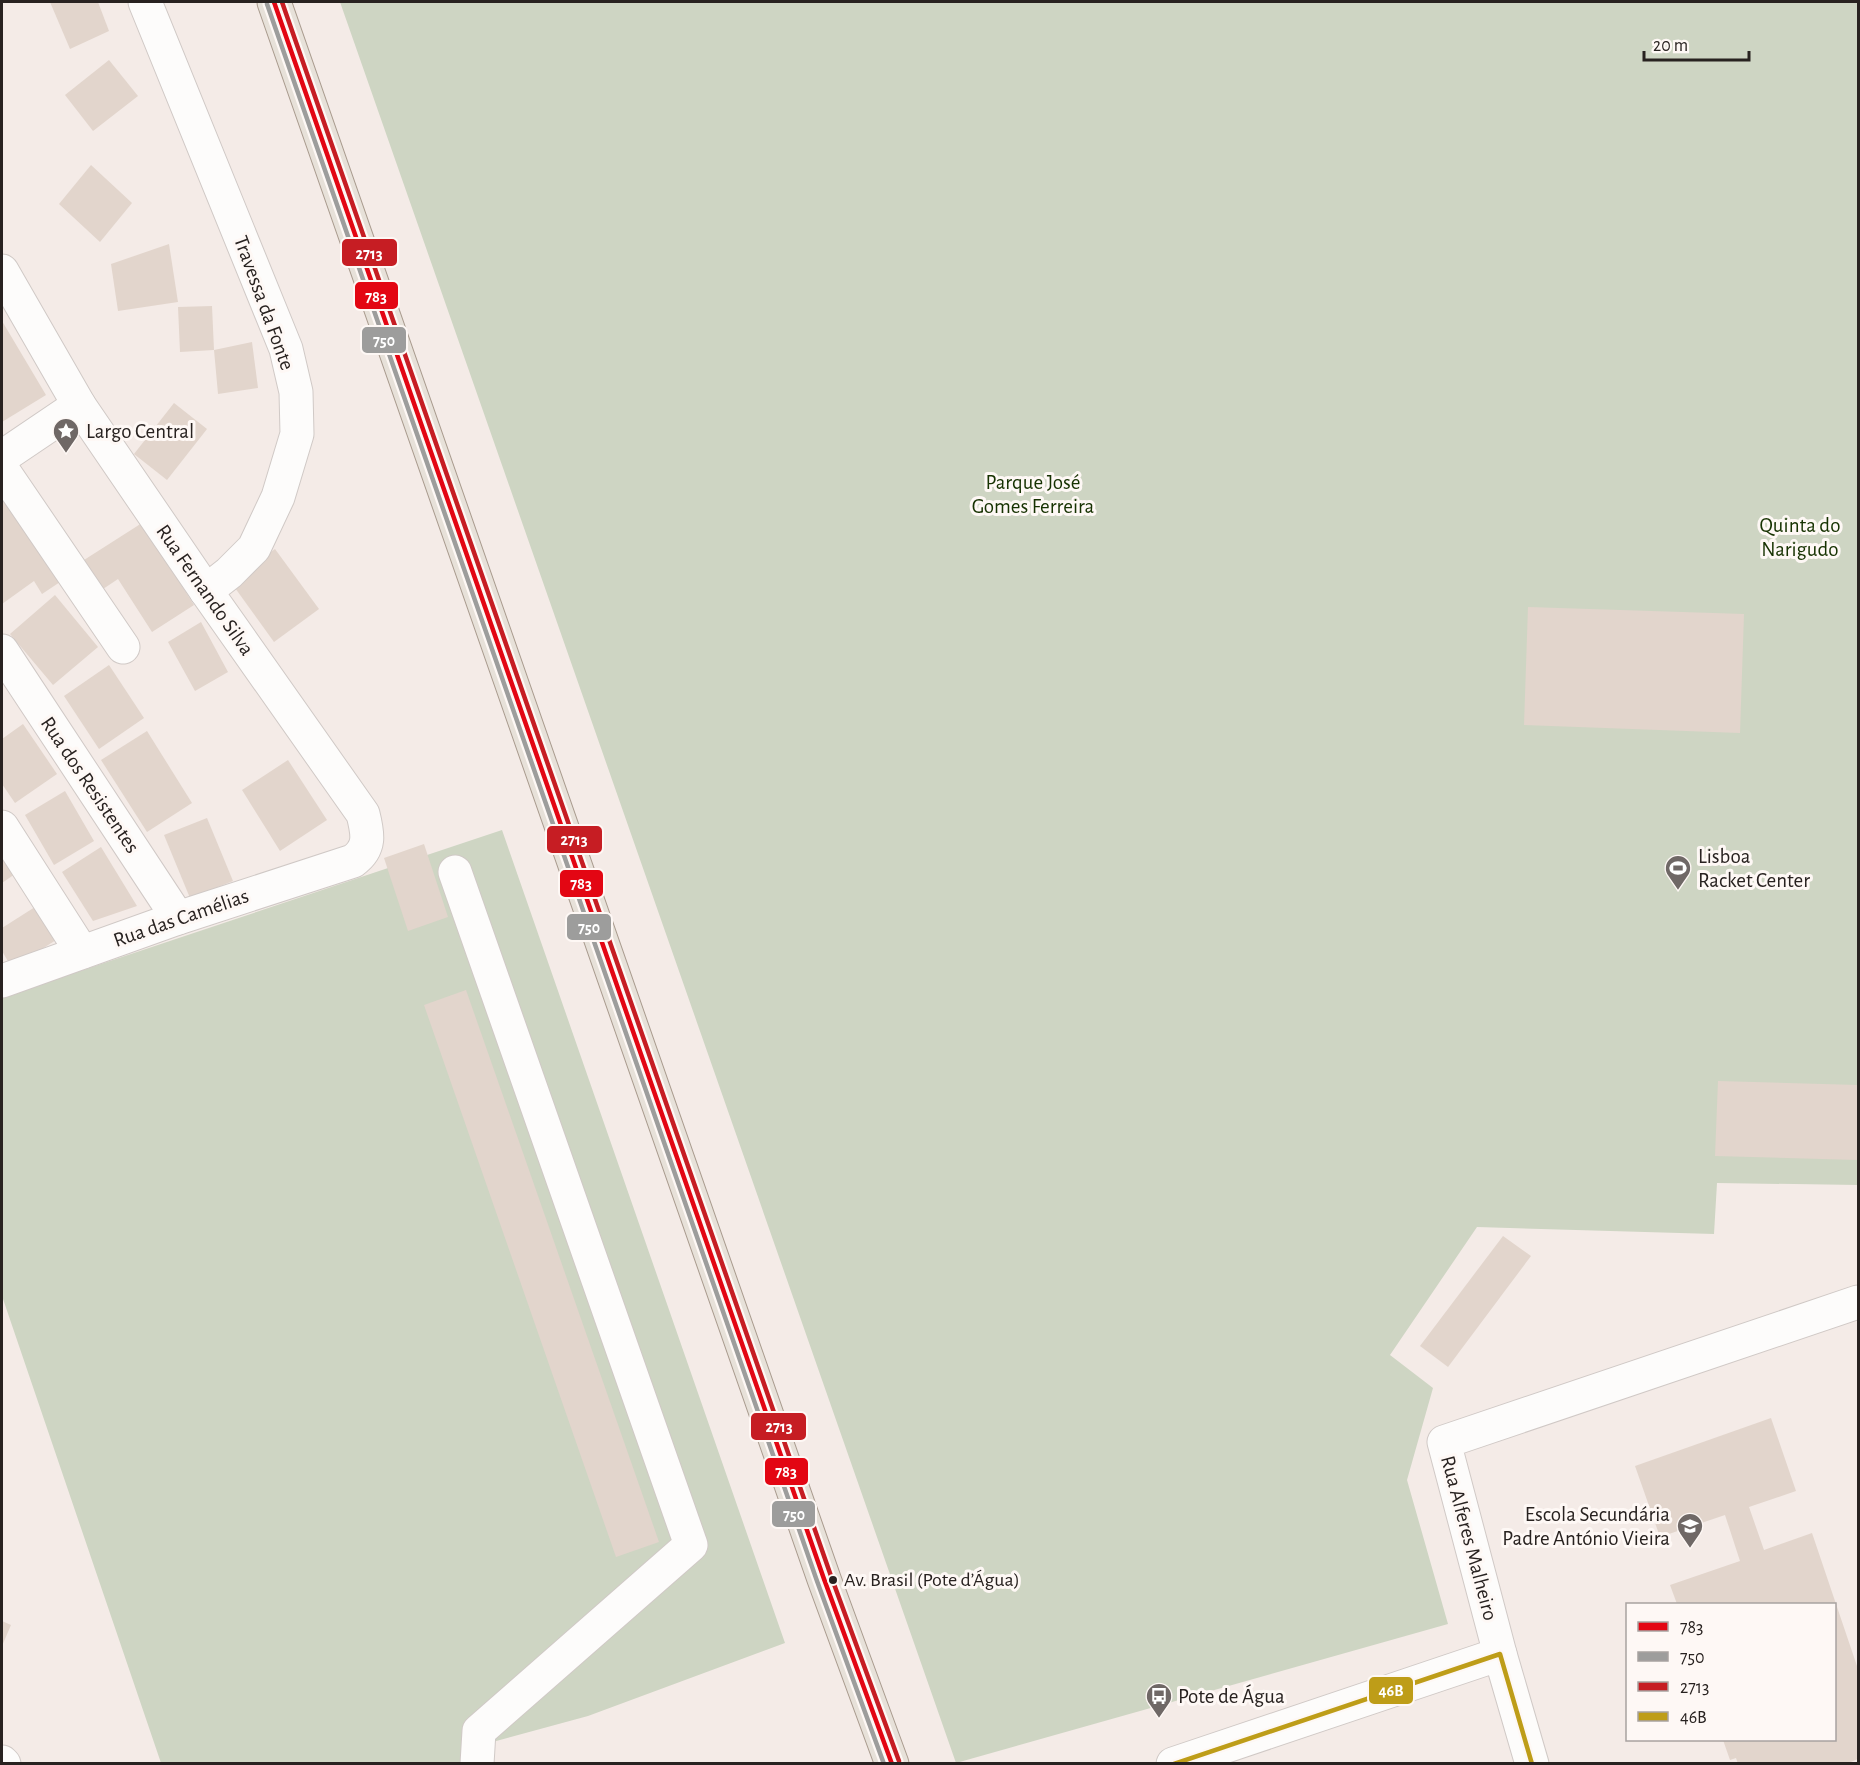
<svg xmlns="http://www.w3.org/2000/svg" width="1860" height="1765" font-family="'Alegreya Sans',sans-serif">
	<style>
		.green { fill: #ced5c3 }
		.building { fill: #e2d5cc }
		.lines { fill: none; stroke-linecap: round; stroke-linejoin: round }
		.minor-casing { stroke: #d0c9c6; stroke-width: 35 }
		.major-casing { stroke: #a99b8e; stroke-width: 35 }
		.minor { stroke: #fdfcfb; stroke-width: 33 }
		.major { stroke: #e7e1d9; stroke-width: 33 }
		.bus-1-casing { stroke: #fef8f5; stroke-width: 9 }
		.bus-2-casing { stroke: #fef8f5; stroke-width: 9 }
		.bus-3-casing { stroke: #fef8f5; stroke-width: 9 }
		.bus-4-casing { stroke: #fef8f5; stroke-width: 9 }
		.bus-1 { stroke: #e30613; stroke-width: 4.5 }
		.bus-2 { stroke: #9d9d9c; stroke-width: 4.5 }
		.bus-3 { stroke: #c61d23; stroke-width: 4.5 }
		.bus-4 { stroke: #be9d18; stroke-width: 4.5 }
		.bus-dot { fill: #282220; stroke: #fef8f5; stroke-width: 2 }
		.labels { text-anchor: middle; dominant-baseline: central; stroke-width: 6; stroke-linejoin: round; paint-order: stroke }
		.bus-label { font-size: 20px; fill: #282220; stroke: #fef8f5; text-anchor: start }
		.street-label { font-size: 21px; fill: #282220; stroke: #fef8f5 }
		.poi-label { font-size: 21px; fill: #282220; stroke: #fef8f5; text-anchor: start }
		.park-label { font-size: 21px; fill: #163201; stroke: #fef8f5 }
		.line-badge { stroke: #fef8f5; stroke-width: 2 }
		.badge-label { font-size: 16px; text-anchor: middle; font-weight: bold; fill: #fff }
	</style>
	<rect width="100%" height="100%" fill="#f4ebe7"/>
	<g class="green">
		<path d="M340,2H1858V1185L1717,1183L1714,1234L1477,1227L1390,1355L1433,1388L1407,1480L1448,1624L956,1763Z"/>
		<path d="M502,830L785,1643L588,1716L489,1743L493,1763H161L2,1296V997Z"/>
	</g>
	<g class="building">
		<path d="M50,2H98L109,31L70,49Z"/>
		<path d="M109,60L138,96L93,131L65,95Z"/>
		<path d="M91,165L132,203L100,242L59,204Z"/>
		<path d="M169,244L178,302L118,311L111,264Z"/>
		<path d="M212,306L214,350L180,352L178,307Z"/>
		<path d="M2,321L46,395L2,422Z"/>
		<path d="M252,342L258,388L218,394L214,350Z"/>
		<path d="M174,403L207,429L167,480L134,454Z"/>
		<path d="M2,494L60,582L42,594L34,581L2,604Z"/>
		<path d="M142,523L194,605L152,632L118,579L103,589L84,560Z"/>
		<path d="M275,549L319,609L274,642L230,581Z"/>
		<path d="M55,595L98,647L53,685L10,634Z"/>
		<path d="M1528,607L1744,614L1740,733L1524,725Z"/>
		<path d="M201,622L228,672L195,691L168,642Z"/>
		<path d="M109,665L144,718L99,749L64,696Z"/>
		<path d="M23,724L57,774L15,803L2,784V739Z"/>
		<path d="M147,731L192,803L147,832L101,760Z"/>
		<path d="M288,760L327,820L280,851L242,790Z"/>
		<path d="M65,791L94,841L54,865L25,815Z"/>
		<path d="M207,818L233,881L190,898L164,835Z"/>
		<path d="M424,844L448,917L408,931L384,858Z"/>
		<path d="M101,847L137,906L93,921L62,872Z"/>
		<path d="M2,853L15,874L2,883Z"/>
		<path d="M35,907L56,940L12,968L2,951V928Z"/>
		<path d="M466,990L659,1542L616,1557L424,1005Z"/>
		<path d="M1718,1081L1858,1085V1160L1715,1156Z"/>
		<path d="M1503,1236L1531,1256L1448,1367L1420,1346Z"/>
		<path d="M1771,1418L1796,1491L1749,1507L1764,1550L1812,1533L1858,1669V1759L1846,1764H1738L1736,1758L1730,1760L1723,1740H1834V1604H1677L1670,1585L1740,1561L1725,1515L1660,1537L1635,1466Z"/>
		<path d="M2,1621L11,1625L2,1646Z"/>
	</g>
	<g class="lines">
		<g class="minor-casing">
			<g id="minor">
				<path d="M145,2L286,349L296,392L297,434L278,497L254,548L229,573L206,591"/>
				<path d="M2,271L79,405"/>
				<path d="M2,457L79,405L206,591L363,814C368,834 371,848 353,861L178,918L2,981"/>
				<path d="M2,469L123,647"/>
				<path d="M2,651L178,918"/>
				<path d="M2,827L82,952"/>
				<path d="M455,872L691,1545L479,1731L477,1764"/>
				<path d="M2,1762L4,1764"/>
				<path d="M1173,1764L1500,1654"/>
				<path d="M1532,1764L1500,1654L1444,1442L1858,1302"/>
			</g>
		</g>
		<g class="major-casing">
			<path id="major" d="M274,2L824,1579L892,1764"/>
		</g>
		<use href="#minor" class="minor"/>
		<use href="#major" class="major"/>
		<g class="bus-1-casing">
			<path id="bus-1" d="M274,2L824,1579L892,1764"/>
		</g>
		<g class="bus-2-casing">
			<path id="bus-2" d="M267,4L817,1581L884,1764"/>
		</g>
		<g class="bus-3-casing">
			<path id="bus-3" d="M282,2L831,1576L899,1761"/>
		</g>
		<g class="bus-4-casing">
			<path id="bus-4" d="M1174,1764L1500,1654L1532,1764"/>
		</g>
		<use href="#bus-1" class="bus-1"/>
		<use href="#bus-2" class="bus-2"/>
		<use href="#bus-3" class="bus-3"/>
		<use href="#bus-4" class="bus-4"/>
	</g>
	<defs>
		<g id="sight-pin" transform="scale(1.35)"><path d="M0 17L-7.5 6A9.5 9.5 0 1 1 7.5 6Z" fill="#6f6866" stroke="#fef8f5"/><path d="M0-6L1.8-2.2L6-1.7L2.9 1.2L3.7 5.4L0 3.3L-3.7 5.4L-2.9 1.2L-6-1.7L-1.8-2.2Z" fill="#fff"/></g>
		<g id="stadium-pin" transform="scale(1.35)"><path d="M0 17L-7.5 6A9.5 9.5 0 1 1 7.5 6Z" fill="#6f6866" stroke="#fef8f5"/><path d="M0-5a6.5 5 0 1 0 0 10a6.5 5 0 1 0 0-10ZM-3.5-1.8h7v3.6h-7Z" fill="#fff"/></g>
		<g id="school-pin" transform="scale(1.35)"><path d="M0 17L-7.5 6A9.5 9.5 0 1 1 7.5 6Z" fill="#6f6866" stroke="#fef8f5"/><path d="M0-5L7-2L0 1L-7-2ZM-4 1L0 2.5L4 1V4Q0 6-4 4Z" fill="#fff"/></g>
		<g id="bus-pin" transform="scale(1.35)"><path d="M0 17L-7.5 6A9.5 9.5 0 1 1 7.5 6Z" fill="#6f6866" stroke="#fef8f5"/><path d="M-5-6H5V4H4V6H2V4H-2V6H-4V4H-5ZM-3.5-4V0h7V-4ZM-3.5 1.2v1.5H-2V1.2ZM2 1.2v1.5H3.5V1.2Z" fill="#fff"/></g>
	</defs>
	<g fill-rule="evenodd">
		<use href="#sight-pin" x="66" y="431"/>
		<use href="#stadium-pin" x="1678" y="868"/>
		<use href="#school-pin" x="1690" y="1526"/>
		<use href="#bus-pin" x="1159" y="1696"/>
	</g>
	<circle class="bus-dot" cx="833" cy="1580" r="5"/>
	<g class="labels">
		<g class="bus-label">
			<text x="844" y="1580">Av. Brasil (Pote d’Água)</text>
		</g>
		<g class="street-label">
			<text transform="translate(264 303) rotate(70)">Travessa da Fonte</text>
			<text transform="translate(205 590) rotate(55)">Rua Fernando Silva</text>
			<text transform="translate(90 785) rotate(56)">Rua dos Resistentes</text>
			<text transform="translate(181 918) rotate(-19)">Rua das Camélias</text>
			<text transform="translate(1469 1538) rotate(75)">Rua Alferes Malheiro</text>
		</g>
		<g class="poi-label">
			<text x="86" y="431">Largo Central</text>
			<text x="1698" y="856">Lisboa<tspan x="1698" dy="24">Racket Center</tspan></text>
			<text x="1670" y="1514" text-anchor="end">Escola Secundária<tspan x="1670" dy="24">Padre António Vieira</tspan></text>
			<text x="1178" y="1696">Pote de Água</text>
		</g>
		<g class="park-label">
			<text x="1033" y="482">Parque José<tspan x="1033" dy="24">Gomes Ferreira</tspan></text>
			<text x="1800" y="525">Quinta do<tspan x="1800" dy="24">Narigudo</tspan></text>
		</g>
	</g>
	<g class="line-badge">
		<rect x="341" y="238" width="57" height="29" rx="6" fill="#c61d23"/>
		<rect x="354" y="281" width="45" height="29" rx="6" fill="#e30613"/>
		<rect x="361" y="326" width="46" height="28" rx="6" fill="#9d9d9c"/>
		<rect x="546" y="825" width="57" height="29" rx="6" fill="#c61d23"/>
		<rect x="559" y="869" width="45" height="29" rx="6" fill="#e30613"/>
		<rect x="566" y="913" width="46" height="28" rx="6" fill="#9d9d9c"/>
		<rect x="750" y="1412" width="57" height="29" rx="6" fill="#c61d23"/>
		<rect x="764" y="1457" width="45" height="29" rx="6" fill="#e30613"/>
		<rect x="771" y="1500" width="45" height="28" rx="6" fill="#9d9d9c"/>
		<rect x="1368" y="1676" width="46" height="29" rx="6" fill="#be9d18"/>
	</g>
	<g class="badge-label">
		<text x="369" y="259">2713</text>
		<text x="376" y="302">783</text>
		<text x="384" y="346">750</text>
		<text x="574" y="845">2713</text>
		<text x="581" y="889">783</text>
		<text x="589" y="933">750</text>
		<text x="779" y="1432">2713</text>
		<text x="786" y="1477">783</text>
		<text x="794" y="1520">750</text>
		<text x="1391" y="1696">46B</text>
	</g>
	<rect width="1860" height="1765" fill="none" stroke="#282220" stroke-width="6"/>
	<rect x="1626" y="1603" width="210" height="138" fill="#fef8f5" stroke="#a8a2a0" stroke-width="1.5"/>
	<rect x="1638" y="1622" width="30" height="9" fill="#e30613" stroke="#a8a2a0" stroke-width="1.5"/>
	<text x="1680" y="1633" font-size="18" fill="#282220">783</text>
	<rect x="1638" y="1652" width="30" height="9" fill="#9d9d9c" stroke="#a8a2a0" stroke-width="1.5"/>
	<text x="1680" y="1663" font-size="18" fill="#282220">750</text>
	<rect x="1638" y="1682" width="30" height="9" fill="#c61d23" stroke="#a8a2a0" stroke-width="1.5"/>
	<text x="1680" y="1693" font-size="18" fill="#282220">2713</text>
	<rect x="1638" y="1712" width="30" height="9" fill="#be9d18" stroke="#a8a2a0" stroke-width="1.5"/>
	<text x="1680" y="1723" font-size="18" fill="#282220">46B</text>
	<path d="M1644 51v9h105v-9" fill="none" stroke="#282220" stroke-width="3"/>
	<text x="1653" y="51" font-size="18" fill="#282220" stroke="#fef8f5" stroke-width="4.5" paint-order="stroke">20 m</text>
</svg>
